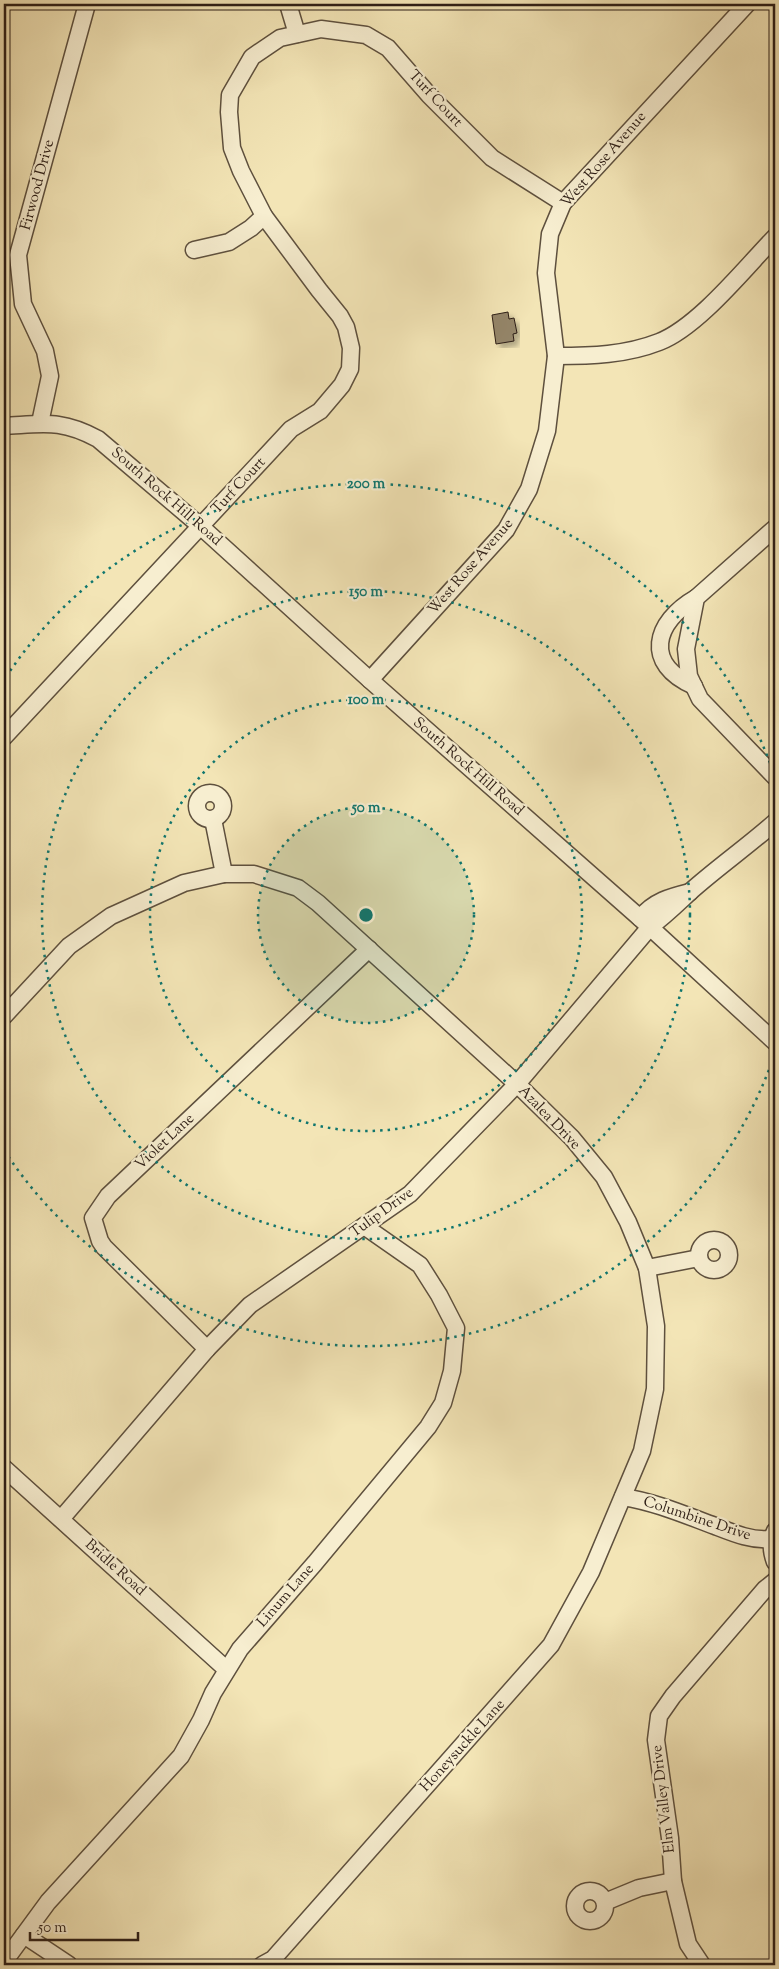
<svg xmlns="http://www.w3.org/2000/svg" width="779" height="1969" font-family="'Sorts Mill Goudy',serif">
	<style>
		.building { fill: #948569; stroke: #2d1e16; filter: url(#shadow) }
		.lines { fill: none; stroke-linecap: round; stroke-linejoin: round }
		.minor-casing { stroke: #5e503e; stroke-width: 19 }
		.minor { stroke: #f7eed0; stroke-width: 16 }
		.ring { fill: none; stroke: #0f766e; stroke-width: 2.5; stroke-dasharray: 2.5 5 }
		.labels { text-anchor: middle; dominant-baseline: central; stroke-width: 4.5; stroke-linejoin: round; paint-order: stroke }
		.street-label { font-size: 15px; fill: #2d1e16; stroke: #f7eed0 }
		.centre { fill: #0f766e; stroke: #f7eed0; stroke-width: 2.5 }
		.ring-label { font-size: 15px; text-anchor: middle; font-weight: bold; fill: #0f766e; stroke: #f7eed0; stroke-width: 4.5; stroke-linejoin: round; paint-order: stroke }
	</style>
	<defs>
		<filter id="shadow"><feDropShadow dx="4.5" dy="4.5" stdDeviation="2.5" flood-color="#0004"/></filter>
	</defs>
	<rect width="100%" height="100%" fill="#f3e5b6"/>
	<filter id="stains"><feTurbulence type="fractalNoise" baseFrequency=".004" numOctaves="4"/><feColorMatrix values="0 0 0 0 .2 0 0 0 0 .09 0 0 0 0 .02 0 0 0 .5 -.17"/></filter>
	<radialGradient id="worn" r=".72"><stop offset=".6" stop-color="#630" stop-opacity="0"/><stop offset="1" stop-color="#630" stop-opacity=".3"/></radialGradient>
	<path class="building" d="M508,312L509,319L514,318L517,333L513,334L514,341L496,344L492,315Z"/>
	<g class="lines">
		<g class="minor-casing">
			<g id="minor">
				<path d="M288,4L297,34"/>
				<path d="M194,250L229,242L251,228L264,216"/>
				<path d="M556,356C591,356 626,355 659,342C698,327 745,268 775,237"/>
				<path d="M40,423L50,376L45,351L23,304L18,255L87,4"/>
				<path d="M4,426C44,424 61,419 98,439L198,524L370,680L640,918L775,1042"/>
				<path d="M775,528L696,598L686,649L689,676L700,699L775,777"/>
				<path d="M370,680L506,530L529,489L547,431L556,356L546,273L550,234L563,203L747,4"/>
				<path d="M694,686C643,664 654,622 696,598"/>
				<path d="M4,737L291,429L320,411L342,385L350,369L351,348L346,327L340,316L319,290L264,216L241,171L232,148L229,112L230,95L252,57L280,38L321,29L366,35L388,48L429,95L492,158L563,203"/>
				<circle cx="210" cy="806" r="13"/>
				<path d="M213,819L224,874"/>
				<path d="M640,918C654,901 670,897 690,892"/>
				<path d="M4,1016L69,946L111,916L184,883L224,874H254L298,888L318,903L518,1085L572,1138L604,1177L628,1222L647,1268L656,1326L655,1389L642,1451L591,1572L551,1645L273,1959L262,1965"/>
				<circle cx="714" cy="1255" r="15"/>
				<path d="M647,1268L699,1258"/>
				<path d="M207,1349L104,1247L100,1241L93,1218L108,1196L369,949"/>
				<path d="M4,1468L226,1669"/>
				<path d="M623,1497C655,1502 685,1515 715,1526C733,1533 752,1541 771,1539"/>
				<path d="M61,1519L207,1349L250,1305L410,1194L517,1084L650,927C665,916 677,904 691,891C718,867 748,846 775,822"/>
				<path d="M775,1531C770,1541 771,1551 775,1562"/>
				<circle cx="590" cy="1906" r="15"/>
				<path d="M605,1902L639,1888L673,1881"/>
				<path d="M24,1935L69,1965"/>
				<path d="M4,1962L48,1902L181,1756L201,1720L213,1693L240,1649L315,1563L428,1427L443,1403L452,1371L456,1328L439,1295L420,1265L364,1226"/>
				<path d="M702,1965L688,1944L673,1881L670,1838L656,1740L659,1716L673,1696L765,1589L775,1581"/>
			</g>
		</g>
		<use href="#minor" class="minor"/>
	</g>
	<circle cx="366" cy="915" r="108" fill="#0f766e" fill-opacity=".12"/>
	<g class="ring">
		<circle cx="366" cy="915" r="108"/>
		<circle cx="366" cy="915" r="216"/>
		<circle cx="366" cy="915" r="324"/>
		<path d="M774 1056A432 432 0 0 1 6 1153M6 677A432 432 0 0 1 774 774"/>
	</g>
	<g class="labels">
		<g class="street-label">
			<text transform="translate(435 99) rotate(47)">Turf Court</text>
			<text transform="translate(604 160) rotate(-49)">West Rose Avenue</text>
			<text transform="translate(38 185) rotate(-75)">Firwood Drive</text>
			<text transform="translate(239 486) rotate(-47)">Turf Court</text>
			<text transform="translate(166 497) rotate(41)">South Rock Hill Road</text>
			<text transform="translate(471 567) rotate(-49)">West Rose Avenue</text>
			<text transform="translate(468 767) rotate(41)">South Rock Hill Road</text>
			<text transform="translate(549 1118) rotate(46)">Azalea Drive</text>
			<text transform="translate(165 1142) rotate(-43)">Violet Lane</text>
			<text transform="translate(382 1213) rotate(-36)">Tulip Drive</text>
			<text transform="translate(697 1519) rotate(18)">Columbine Drive</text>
			<text transform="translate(115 1568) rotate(42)">Bridle Road</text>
			<text transform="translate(286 1596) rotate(-49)">Linum Lane</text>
			<text transform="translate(463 1746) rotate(-48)">Honeysuckle Lane</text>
			<text transform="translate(664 1799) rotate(-97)">Elm Valley Drive</text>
		</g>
	</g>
	<circle cx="366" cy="915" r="8" class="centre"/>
	<g class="ring-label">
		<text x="366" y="488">200 m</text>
		<text x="366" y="596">150 m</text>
		<text x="366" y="704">100 m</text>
		<text x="366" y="812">50 m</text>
	</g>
	<rect width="779" height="1969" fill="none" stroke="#f3e5b6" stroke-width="20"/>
	<rect x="5" y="5" width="769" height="1959" fill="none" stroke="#2d1e16" stroke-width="2.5"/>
	<rect x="10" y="10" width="759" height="1949" fill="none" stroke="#2d1e16"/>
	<path d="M30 1932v8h108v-8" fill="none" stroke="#2d1e16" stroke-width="2.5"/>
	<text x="38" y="1932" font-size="15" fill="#2d1e16" stroke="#f7eed0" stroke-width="4" paint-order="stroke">50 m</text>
	<rect width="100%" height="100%" filter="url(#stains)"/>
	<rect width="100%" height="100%" fill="url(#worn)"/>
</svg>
